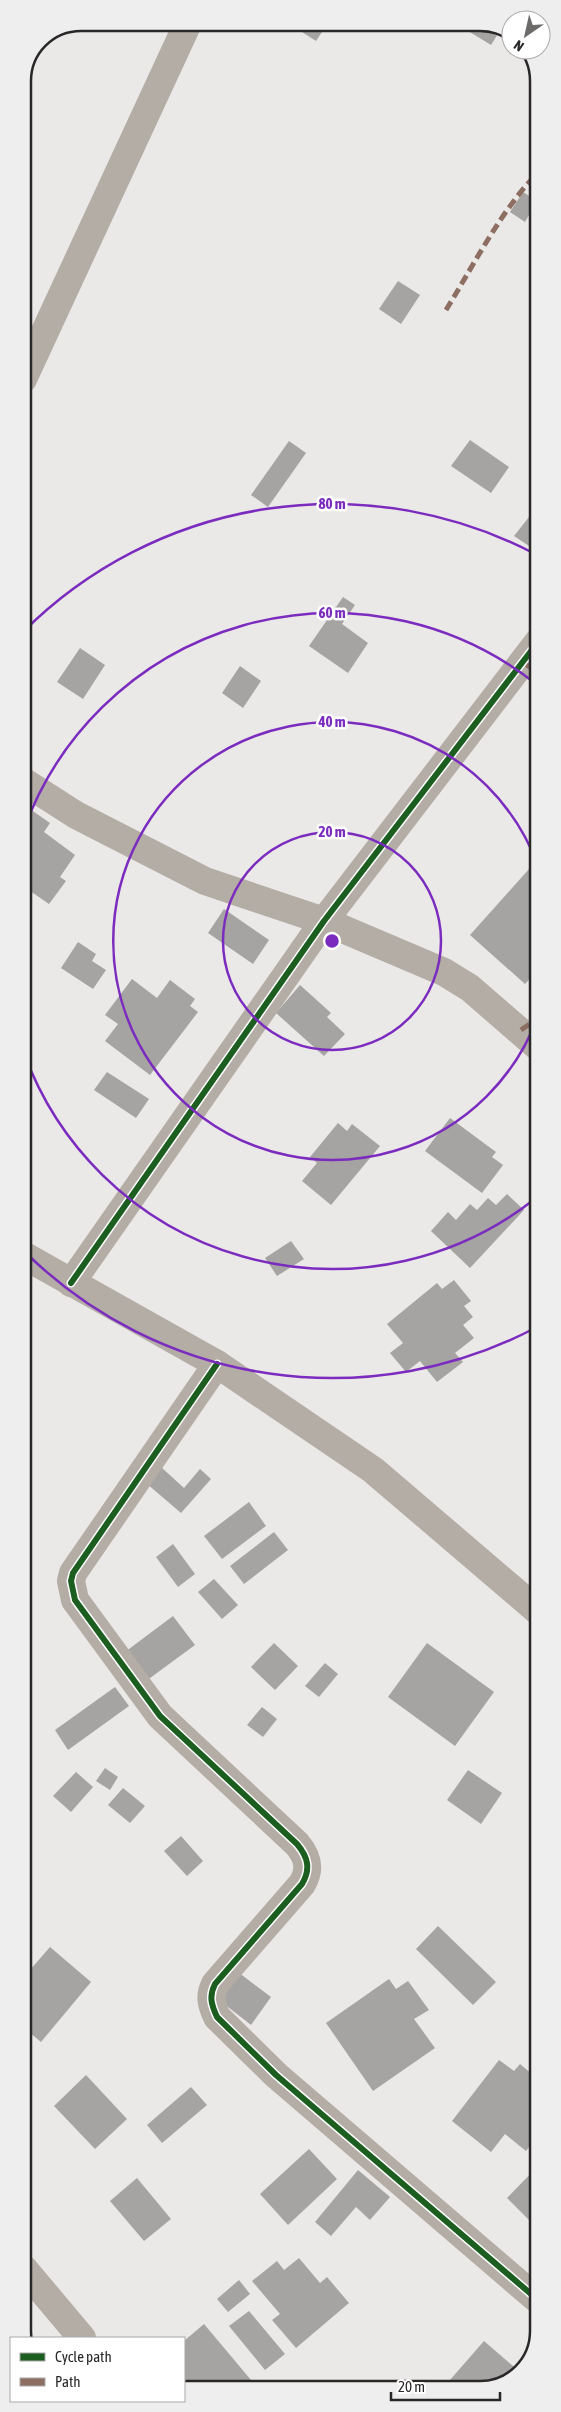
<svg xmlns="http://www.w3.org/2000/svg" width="561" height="2412" font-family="'Asap Condensed',sans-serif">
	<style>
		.building { fill: #a5a4a3 }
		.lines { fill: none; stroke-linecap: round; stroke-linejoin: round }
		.minor { stroke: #b4ada6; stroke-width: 28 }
		.quiet { stroke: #8d6e63; stroke-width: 5; stroke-dasharray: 10 5; stroke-linecap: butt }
		.cycleway-casing { stroke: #fff; stroke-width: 9 }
		.cycleway { stroke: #1b5e20; stroke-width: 6 }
		.ring { fill: none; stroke: #7b2cbf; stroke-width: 2.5 }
		.rim { fill: none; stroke: #292727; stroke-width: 2.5 }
		.centre { fill: #7b2cbf; stroke: #fff; stroke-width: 2.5 }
		.ring-label { font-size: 15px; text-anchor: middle; font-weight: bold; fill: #7b2cbf; stroke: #fff; stroke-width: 5; stroke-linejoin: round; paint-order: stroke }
	</style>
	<rect width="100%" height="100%" fill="#ebe9e7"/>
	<g class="building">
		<path d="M288,23H328L316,41Z"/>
		<path d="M462,23H487L501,29L491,45L460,26Z"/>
		<path d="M523,192L537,201L525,222L510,212Z"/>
		<path d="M398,281L420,295L401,324L379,309Z"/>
		<path d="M470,440L509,467L491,493L451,466Z"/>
		<path d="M289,441L306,453L268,507L251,495Z"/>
		<path d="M529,517L538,523V552L514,536Z"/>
		<path d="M343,597L355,605L342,624L368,643L348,673L309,646Z"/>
		<path d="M80,648L105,665L83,699L57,682Z"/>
		<path d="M240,666L261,681L243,708L222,693Z"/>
		<path d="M27,807L50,823L44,832L75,855L60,877L66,881L49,904L23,886V814Z"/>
		<path d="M538,859V970L525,984L470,935Z"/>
		<path d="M224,909L269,940L253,964L208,933Z"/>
		<path d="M78,942L96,954L92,961L106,970L93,989L61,968Z"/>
		<path d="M132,979L157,998L170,980L195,999L190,1006L198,1012L150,1075L105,1041L118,1024L105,1015Z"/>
		<path d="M300,985L331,1013L327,1017L345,1034L324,1056L276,1013Z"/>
		<path d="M107,1072L149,1099L136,1118L94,1090Z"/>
		<path d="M450,1118L496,1152L492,1157L503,1165L482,1193L425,1151Z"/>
		<path d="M338,1123L347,1131L352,1124L380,1146L331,1205L302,1181L317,1163L310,1157Z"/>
		<path d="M507,1194L524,1210L470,1268L431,1231L448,1212L456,1220L470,1204L477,1210L488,1198L496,1205Z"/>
		<path d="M291,1241L304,1259L277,1276L265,1258Z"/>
		<path d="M454,1280L471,1301L464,1306L473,1317L463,1325L474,1338L455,1353L463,1362L437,1382L420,1361L406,1372L390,1353L403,1343L387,1324L437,1283L442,1289Z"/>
		<path d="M161,1467L184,1488L200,1469L211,1479L181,1513L146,1483Z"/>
		<path d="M249,1502L266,1526L222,1559L204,1536Z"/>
		<path d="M274,1532L288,1550L244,1584L230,1566Z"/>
		<path d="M173,1544L195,1574L178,1587L156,1557Z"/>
		<path d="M214,1579L238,1605L222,1619L198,1592Z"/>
		<path d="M173,1616L195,1645L146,1681L125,1652Z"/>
		<path d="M274,1643L298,1666L275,1690L251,1667Z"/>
		<path d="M427,1643L494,1692L455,1746L388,1697Z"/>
		<path d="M325,1663L338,1674L319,1697L305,1686Z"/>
		<path d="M115,1687L129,1706L68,1750L55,1730Z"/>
		<path d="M262,1707L277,1719L263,1737L247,1725Z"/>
		<path d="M105,1768L118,1777L110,1790L96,1781Z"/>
		<path d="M468,1770L502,1793L481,1824L447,1800Z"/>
		<path d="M76,1772L93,1787L71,1812L53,1796Z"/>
		<path d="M123,1788L145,1806L130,1823L108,1805Z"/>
		<path d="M181,1836L203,1861L187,1876L164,1851Z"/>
		<path d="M438,1926L496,1982L473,2005L416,1949Z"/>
		<path d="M50,1947L91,1982L41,2042L23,2027V1978Z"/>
		<path d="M234,1969L271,1997L251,2025L214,1996Z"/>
		<path d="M389,1979L396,1989L408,1981L429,2010L414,2019L435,2048L373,2091L326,2023Z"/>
		<path d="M499,2060L514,2071L520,2064L538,2079V2135L526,2151L505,2134L491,2152L452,2121Z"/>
		<path d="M86,2075L127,2119L95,2149L54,2106Z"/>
		<path d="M191,2087L207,2105L162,2143L147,2125Z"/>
		<path d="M309,2149L337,2179L288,2225L260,2194Z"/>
		<path d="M538,2166V2215L531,2222L507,2198Z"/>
		<path d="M358,2170L390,2197L370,2220L356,2207L331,2236L315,2222Z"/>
		<path d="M137,2178L171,2219L144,2241L110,2201Z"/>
		<path d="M299,2258L320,2283L327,2277L349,2303L296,2348L272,2320L280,2314L252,2281L277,2261L284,2270Z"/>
		<path d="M239,2280L250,2294L228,2312L217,2299Z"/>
		<path d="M249,2311L285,2354L265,2370L229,2326Z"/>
		<path d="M204,2324L251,2380L241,2389H184V2341Z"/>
		<path d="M484,2341L520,2372L491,2388H443Z"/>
		<path d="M306,2381L312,2389H294Z"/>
	</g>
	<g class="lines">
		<g class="minor">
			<path d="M23,379L188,23"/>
			<path d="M23,781L76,815L205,881L324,921L444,972L470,988L538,1047"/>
			<path d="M23,1255L217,1364L373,1470L538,1611"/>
			<path d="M71,1283L324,921L538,642"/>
			<path d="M217,1364L73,1573L71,1581L75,1600L160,1716L297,1844C308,1857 311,1869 302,1884L215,1984C209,1996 211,2004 217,2017L276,2075L538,2300"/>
			<path d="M24,2269L82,2338"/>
		</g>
		<g class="quiet">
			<path d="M446,310C472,268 503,207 537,174"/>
			<path d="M524,663L538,673"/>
			<path d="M521,1030L538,1018"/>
		</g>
		<g class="cycleway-casing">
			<g id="cycleway">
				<path d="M71,1283L324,921L538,642"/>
				<path d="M217,1364L73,1573L71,1581L75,1600L160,1716L297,1844C308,1857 311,1869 302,1884L215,1984C209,1996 211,2004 217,2017L276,2075L538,2300"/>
			</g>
		</g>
		<use href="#cycleway" class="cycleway"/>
	</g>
	<g class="ring">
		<circle cx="332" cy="941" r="109"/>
		<path d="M538 1016A219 219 0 1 1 538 866"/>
		<path d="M536 1198A328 328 0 0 1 24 1053M24 829A328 328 0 0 1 536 684"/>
		<path d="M537 1327A437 437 0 0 1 26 1253M23 632A437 437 0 0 1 537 555"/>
	</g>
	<path d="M0 0H561V2412H0ZM81 31H480A50 50 0 0 1 530 81V2331A50 50 0 0 1 480 2381H81A50 50 0 0 1 31 2331V81A50 50 0 0 1 81 31Z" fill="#eee" fill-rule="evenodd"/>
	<path class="rim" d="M81 31H480A50 50 0 0 1 530 81V2331A50 50 0 0 1 480 2381H81A50 50 0 0 1 31 2331V81A50 50 0 0 1 81 31Z"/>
	<circle cx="332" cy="941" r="8" class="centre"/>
	<g class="ring-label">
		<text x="332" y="509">80 m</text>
		<text x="332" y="618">60 m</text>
		<text x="332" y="727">40 m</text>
		<text x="332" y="837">20 m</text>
	</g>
	<rect x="10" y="2337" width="175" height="65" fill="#ffffff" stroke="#a9a9a9"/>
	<rect x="20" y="2353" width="25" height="8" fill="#1b5e20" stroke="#a9a9a9"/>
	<text x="55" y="2362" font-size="15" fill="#292727">Cycle path</text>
	<rect x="20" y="2378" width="25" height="8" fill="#8d6e63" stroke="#a9a9a9"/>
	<text x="55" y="2387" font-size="15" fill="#292727">Path</text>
	<g transform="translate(526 35) rotate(214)"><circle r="24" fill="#ffffff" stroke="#a9a9a9"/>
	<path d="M0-4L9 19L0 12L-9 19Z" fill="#6d6b6a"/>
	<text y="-8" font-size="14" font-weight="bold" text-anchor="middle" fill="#292727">N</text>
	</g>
	<path d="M391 2392v8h109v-8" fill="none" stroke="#292727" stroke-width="2.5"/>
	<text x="398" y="2392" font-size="15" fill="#292727" stroke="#ffffff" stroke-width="4" paint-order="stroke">20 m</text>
</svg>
